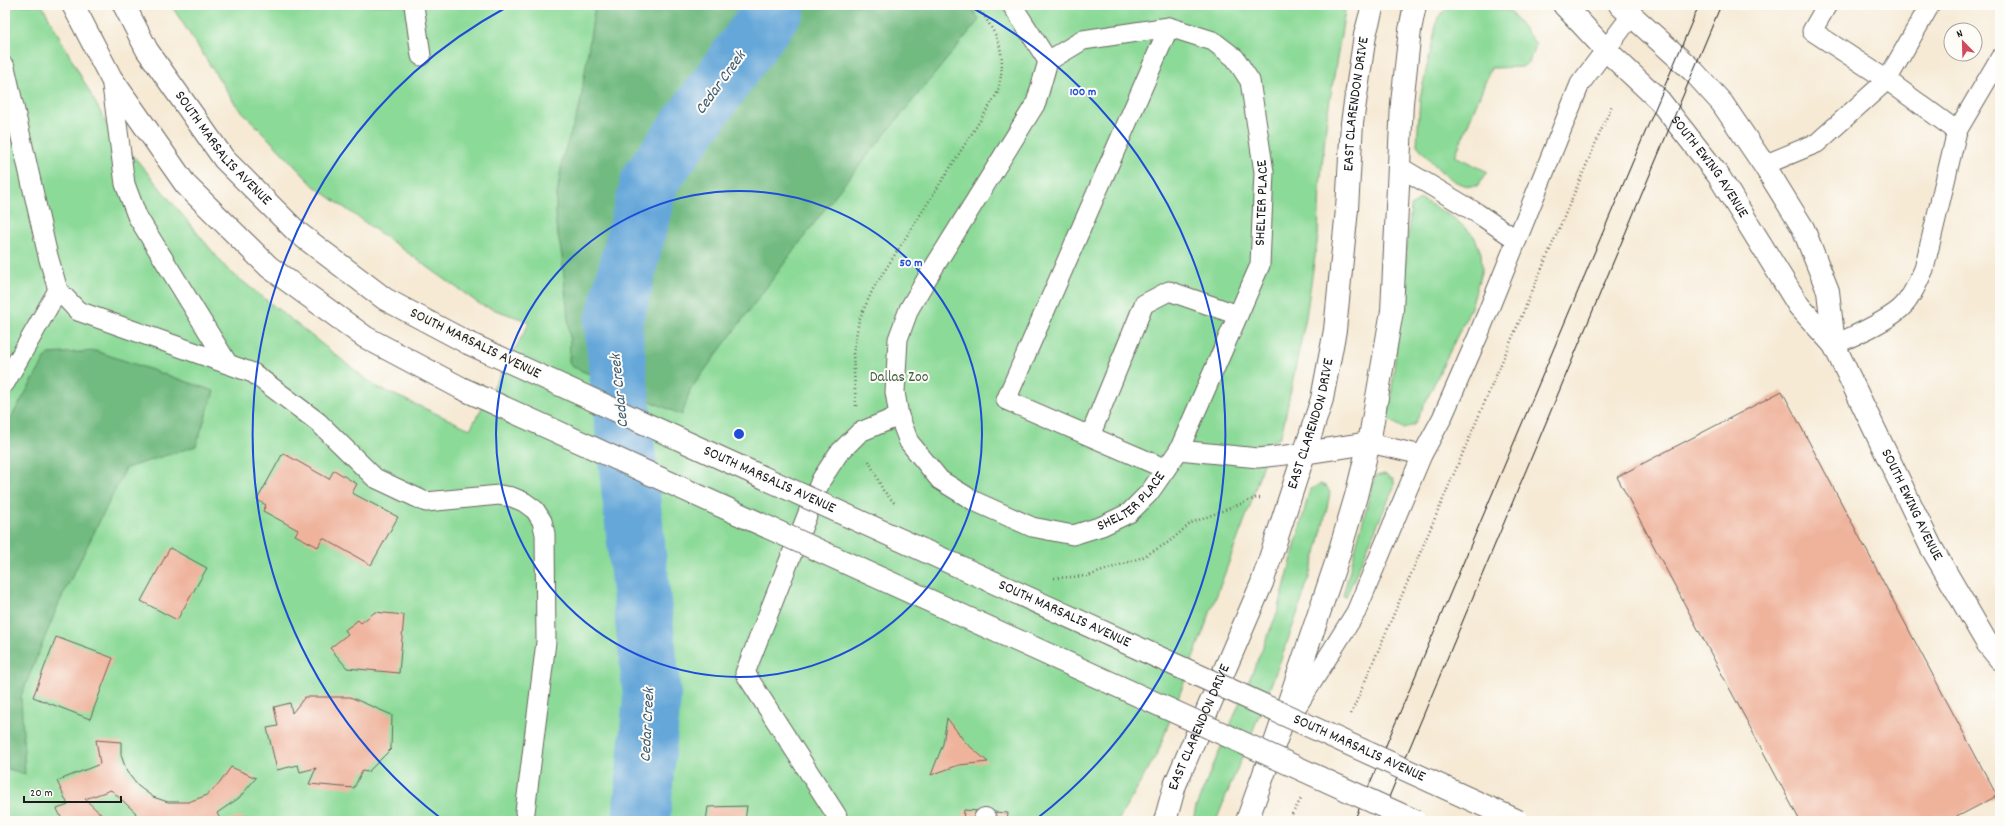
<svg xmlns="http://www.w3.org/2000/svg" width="2005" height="826" font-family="Dekko,sans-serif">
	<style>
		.green { fill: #8cda98; stroke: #547b5a }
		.forest { fill: #71ba80; stroke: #466b4e }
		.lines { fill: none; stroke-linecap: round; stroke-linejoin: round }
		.river { stroke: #66a7d9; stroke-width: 58 }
		.building { fill: #efb39c }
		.lane-casing { stroke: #68645d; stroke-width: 21 }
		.street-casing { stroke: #68645d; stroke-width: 24 }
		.secondary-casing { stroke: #68645d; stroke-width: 24 }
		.path { stroke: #68645d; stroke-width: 2.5; stroke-dasharray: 1 3; stroke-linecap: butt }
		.lane { stroke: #fff; stroke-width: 19 }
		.street { stroke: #fff; stroke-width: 22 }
		.secondary { stroke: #fff; stroke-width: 22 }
		.tram { stroke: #1c1c1c; stroke-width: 1 }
		.secondary-bridge-casing { stroke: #68645d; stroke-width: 24; stroke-linecap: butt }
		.secondary-bridge { stroke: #fff; stroke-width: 22 }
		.ring { fill: none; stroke: #1d4ed8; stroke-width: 2 }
		.labels { text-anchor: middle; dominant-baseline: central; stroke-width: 4; stroke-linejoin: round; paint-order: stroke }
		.street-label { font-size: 15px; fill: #1c1c1c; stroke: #fdfcf7 }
		.park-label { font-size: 15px; fill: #435e47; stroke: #fdfcf7 }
		.water-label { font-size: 16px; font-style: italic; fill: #3d5b71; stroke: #fdfcf7 }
		.centre { fill: #1d4ed8; stroke: #fdfcf7; stroke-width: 2 }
		.ring-label { font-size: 12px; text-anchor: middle; font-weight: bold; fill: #1d4ed8; stroke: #fdfcf7; stroke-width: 4; stroke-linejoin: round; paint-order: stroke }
	</style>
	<rect width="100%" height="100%" fill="#fdfcf7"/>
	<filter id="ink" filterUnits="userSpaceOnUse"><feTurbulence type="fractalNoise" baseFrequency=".025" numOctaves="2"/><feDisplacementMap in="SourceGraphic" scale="8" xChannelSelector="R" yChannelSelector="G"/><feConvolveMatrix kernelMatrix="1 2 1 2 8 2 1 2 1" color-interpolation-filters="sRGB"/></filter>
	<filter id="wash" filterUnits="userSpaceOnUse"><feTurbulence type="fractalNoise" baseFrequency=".012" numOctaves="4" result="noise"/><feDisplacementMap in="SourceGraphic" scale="16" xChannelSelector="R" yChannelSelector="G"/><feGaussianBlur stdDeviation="0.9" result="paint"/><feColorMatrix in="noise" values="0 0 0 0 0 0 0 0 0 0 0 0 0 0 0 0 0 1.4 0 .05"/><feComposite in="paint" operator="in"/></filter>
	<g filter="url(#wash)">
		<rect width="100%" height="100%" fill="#f6ead5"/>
		<g class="green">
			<path d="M5,5H42L107,124L227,269L375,386L470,429L530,322L481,305L314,186L236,105L171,5H1346L1327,117L1320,186L1318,236L1306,317L1282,432L1279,438L1269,443L1250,506L1158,752L1118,821H5Z"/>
			<path d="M1451,5H1485L1511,12L1536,44L1529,62L1522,67L1491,68L1455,156L1488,172L1477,186C1452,189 1433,163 1417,145L1420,98L1438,17Z"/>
			<path d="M1421,199L1454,218L1474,236L1481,253L1482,269L1471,307L1415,424L1404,429L1387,418L1391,397L1411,206Z"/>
			<path d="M1385,474L1394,480V487L1346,597L1343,596L1374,479L1376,476Z"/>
			<path d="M1321,484L1327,487L1330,493C1308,607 1259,713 1216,821H1193L1196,807L1278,611L1310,489Z"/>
		</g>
		<g class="forest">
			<path d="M595,5H971L979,20L836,194L690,390L682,415L571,366L569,361L570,340L562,256L556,225V201L563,156L580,105Z"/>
			<path d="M96,351L214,391L196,446L126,468L59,603L21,696L25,774L5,768V428L48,354Z"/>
		</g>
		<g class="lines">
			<path class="river" d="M641,821L652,696L613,325L650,180L777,5"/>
		</g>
		<g id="blocks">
			<g class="building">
				<path d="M1782,391L1997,796L1949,821H1800L1617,477Z"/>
				<path d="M283,453L329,479L334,470L357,484L352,493L398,517L371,565L323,538L318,547L295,535L298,530L263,511L266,505L257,500Z"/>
				<path d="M170,548L207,568L177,620L141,601Z"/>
				<path d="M375,612L404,615L399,673L347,668L330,648L348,634L345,630L358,620L361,623Z"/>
				<path d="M56,637L113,658L90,719L33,697Z"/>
				<path d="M305,697H350L392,715L391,749L368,772L362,771L354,788L309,784L316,768L300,772L298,765L277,770L267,728L278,726L274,707L290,703L292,713Z"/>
				<path d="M947,718L965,742L988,762L959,765L931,775L943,744Z"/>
				<path d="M96,740L121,742V755L127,772L138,786L153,797L168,802H188L205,796L219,784L231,767L256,778L239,798L217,813L221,821H131L136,813L111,790L85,799L108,821H63L57,809L68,805L57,781L100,764Z"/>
				<path d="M747,806L745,821H706L708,807Z"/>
				<path d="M964,810L1008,813L1007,821H963Z"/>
				<path d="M889,816L893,821H882Z"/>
				<path d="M243,817V821H226V820Z"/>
			</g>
		</g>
	</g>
	<g filter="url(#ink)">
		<use href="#blocks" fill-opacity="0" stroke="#68645d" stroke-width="1"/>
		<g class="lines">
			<g class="lane-casing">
				<g id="lane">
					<path d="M414,5L421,56"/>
					<path id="s1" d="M1012,5L1048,61L1036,103L926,280L909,309L898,339L895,392L899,416L909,442L940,480L974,501L1032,527L1073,535L1102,526L1129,513L1149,493L1179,450L1260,265L1264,172L1250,81L1235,58L1213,41L1169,27L1083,40L1048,61"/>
					<path d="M1930,5L1887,80L1957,131"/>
					<path d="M5,67L48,256L58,290L78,311L253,373L318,422L375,478L426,502L499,495L512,497L524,502L535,510L542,521L545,534L546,642L525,812"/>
					<path d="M111,78L125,184L137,216L228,364"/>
					<path d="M1764,165L1817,143L1887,80L1812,31L1827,5"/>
					<path d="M1398,166L1477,213L1517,240"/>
					<path d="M1834,345C1853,336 1891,320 1904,305C1913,295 1918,282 1924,269L1957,131L2000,58"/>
					<path d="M5,383L58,290"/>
					<path d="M1090,436L1144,304L1169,291L1238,315"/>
					<path d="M1369,443L1422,455"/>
					<path d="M1179,450L1258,458L1304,453"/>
					<path d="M1166,469L1006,400L1169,27"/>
					<path d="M1289,719L1356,612L1422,455L1442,418L1478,336L1580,84L1631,16"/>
					<path d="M837,816L745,673L821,480L838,454L860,432L899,416"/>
				</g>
			</g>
			<g class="street-casing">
				<path id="street" d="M985,821V819"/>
			</g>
			<g class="secondary-casing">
				<g id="secondary">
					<path d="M73,5L111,78L186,185L269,267L365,337L461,388"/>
					<path id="s2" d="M124,5L147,50L224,159L297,232L385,299L468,343"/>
					<path id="s3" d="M1564,5L1606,50L1659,100L1718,175L1799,306L1834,345L1931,547L1987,643L2000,659"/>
					<path d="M1620,5L1693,71L1722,103L1764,165L1803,228L1828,291L1834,345"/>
					<path d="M1304,453L1369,443"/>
					<path id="s4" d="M1165,821L1175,785L1262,583L1322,399L1335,330L1347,209L1352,123L1365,35L1373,5"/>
					<path d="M1247,821L1277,737L1337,560L1356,496L1369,443L1392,311L1402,103L1410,30L1415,5"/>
				</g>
			</g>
			<g class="path">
				<path d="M856,406L853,354L859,320L873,289L997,94C1008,52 1000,40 977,5"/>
				<path d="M869,461L883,490L896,505"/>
				<path d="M1054,578L1088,576L1143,557L1169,542L1191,523L1256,498H1260"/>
				<path d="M1351,714L1612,105"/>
				<path d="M1288,821L1301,799"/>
			</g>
			<use href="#lane" class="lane"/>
			<use href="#street" class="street"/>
			<use href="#secondary" class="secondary"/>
			<g class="tram">
				<path d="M1354,821L1699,5"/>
				<path d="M1379,821L1721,5"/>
			</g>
			<g class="secondary-bridge-casing">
				<g id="secondary-bridge">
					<path id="s5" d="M468,343L1518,821"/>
					<path d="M461,388L1415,821"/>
				</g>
			</g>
			<use href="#secondary-bridge" class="secondary-bridge"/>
		</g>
	</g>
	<g class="ring">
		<circle cx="739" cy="434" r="243"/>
		<path d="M443 820A486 486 0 0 1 507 7M971 7A486 486 0 0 1 1035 820"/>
	</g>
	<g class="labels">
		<g class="street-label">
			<text stroke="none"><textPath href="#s4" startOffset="748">EAST CLARENDON DRIVE</textPath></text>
			<text stroke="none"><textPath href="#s2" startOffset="175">SOUTH MARSALIS AVENUE</textPath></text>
			<text stroke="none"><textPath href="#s3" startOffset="218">SOUTH EWING AVENUE</textPath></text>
			<text stroke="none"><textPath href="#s1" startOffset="1089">SHELTER PLACE</textPath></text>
			<text transform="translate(475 344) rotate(26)">SOUTH MARSALIS AVENUE</text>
			<text stroke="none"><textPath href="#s4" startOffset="424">EAST CLARENDON DRIVE</textPath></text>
			<text stroke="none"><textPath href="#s5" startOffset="331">SOUTH MARSALIS AVENUE</textPath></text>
			<text stroke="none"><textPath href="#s1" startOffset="753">SHELTER PLACE</textPath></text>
			<text stroke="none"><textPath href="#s3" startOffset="614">SOUTH EWING AVENUE</textPath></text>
			<text stroke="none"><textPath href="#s5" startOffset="655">SOUTH MARSALIS AVENUE</textPath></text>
			<text stroke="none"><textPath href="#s4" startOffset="100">EAST CLARENDON DRIVE</textPath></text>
			<text stroke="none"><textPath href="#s5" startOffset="979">SOUTH MARSALIS AVENUE</textPath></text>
		</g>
		<g class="park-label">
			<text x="899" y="378">Dallas Zoo</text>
		</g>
		<g class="water-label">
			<text transform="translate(721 83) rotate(-54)">Cedar Creek</text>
			<text transform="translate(620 391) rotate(-96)">Cedar Creek</text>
			<text transform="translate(648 725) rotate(-87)">Cedar Creek</text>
		</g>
	</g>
	<circle cx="739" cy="434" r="6" class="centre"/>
	<g class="ring-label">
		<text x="1083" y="95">100 m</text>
		<text x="911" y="266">50 m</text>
	</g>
	<rect width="2005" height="826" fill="none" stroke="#fdfcf7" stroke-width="20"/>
	<g transform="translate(1963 42) rotate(337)"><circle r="19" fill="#fdfcf7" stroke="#a3a29f"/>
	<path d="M0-3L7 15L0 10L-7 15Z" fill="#d1495b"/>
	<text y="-6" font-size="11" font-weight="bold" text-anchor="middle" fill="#1c1c1c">N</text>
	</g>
	<path d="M24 796v6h97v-6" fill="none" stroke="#1c1c1c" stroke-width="2"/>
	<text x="30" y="796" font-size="12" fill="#1c1c1c" stroke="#fdfcf7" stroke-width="3" paint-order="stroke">20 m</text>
</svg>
